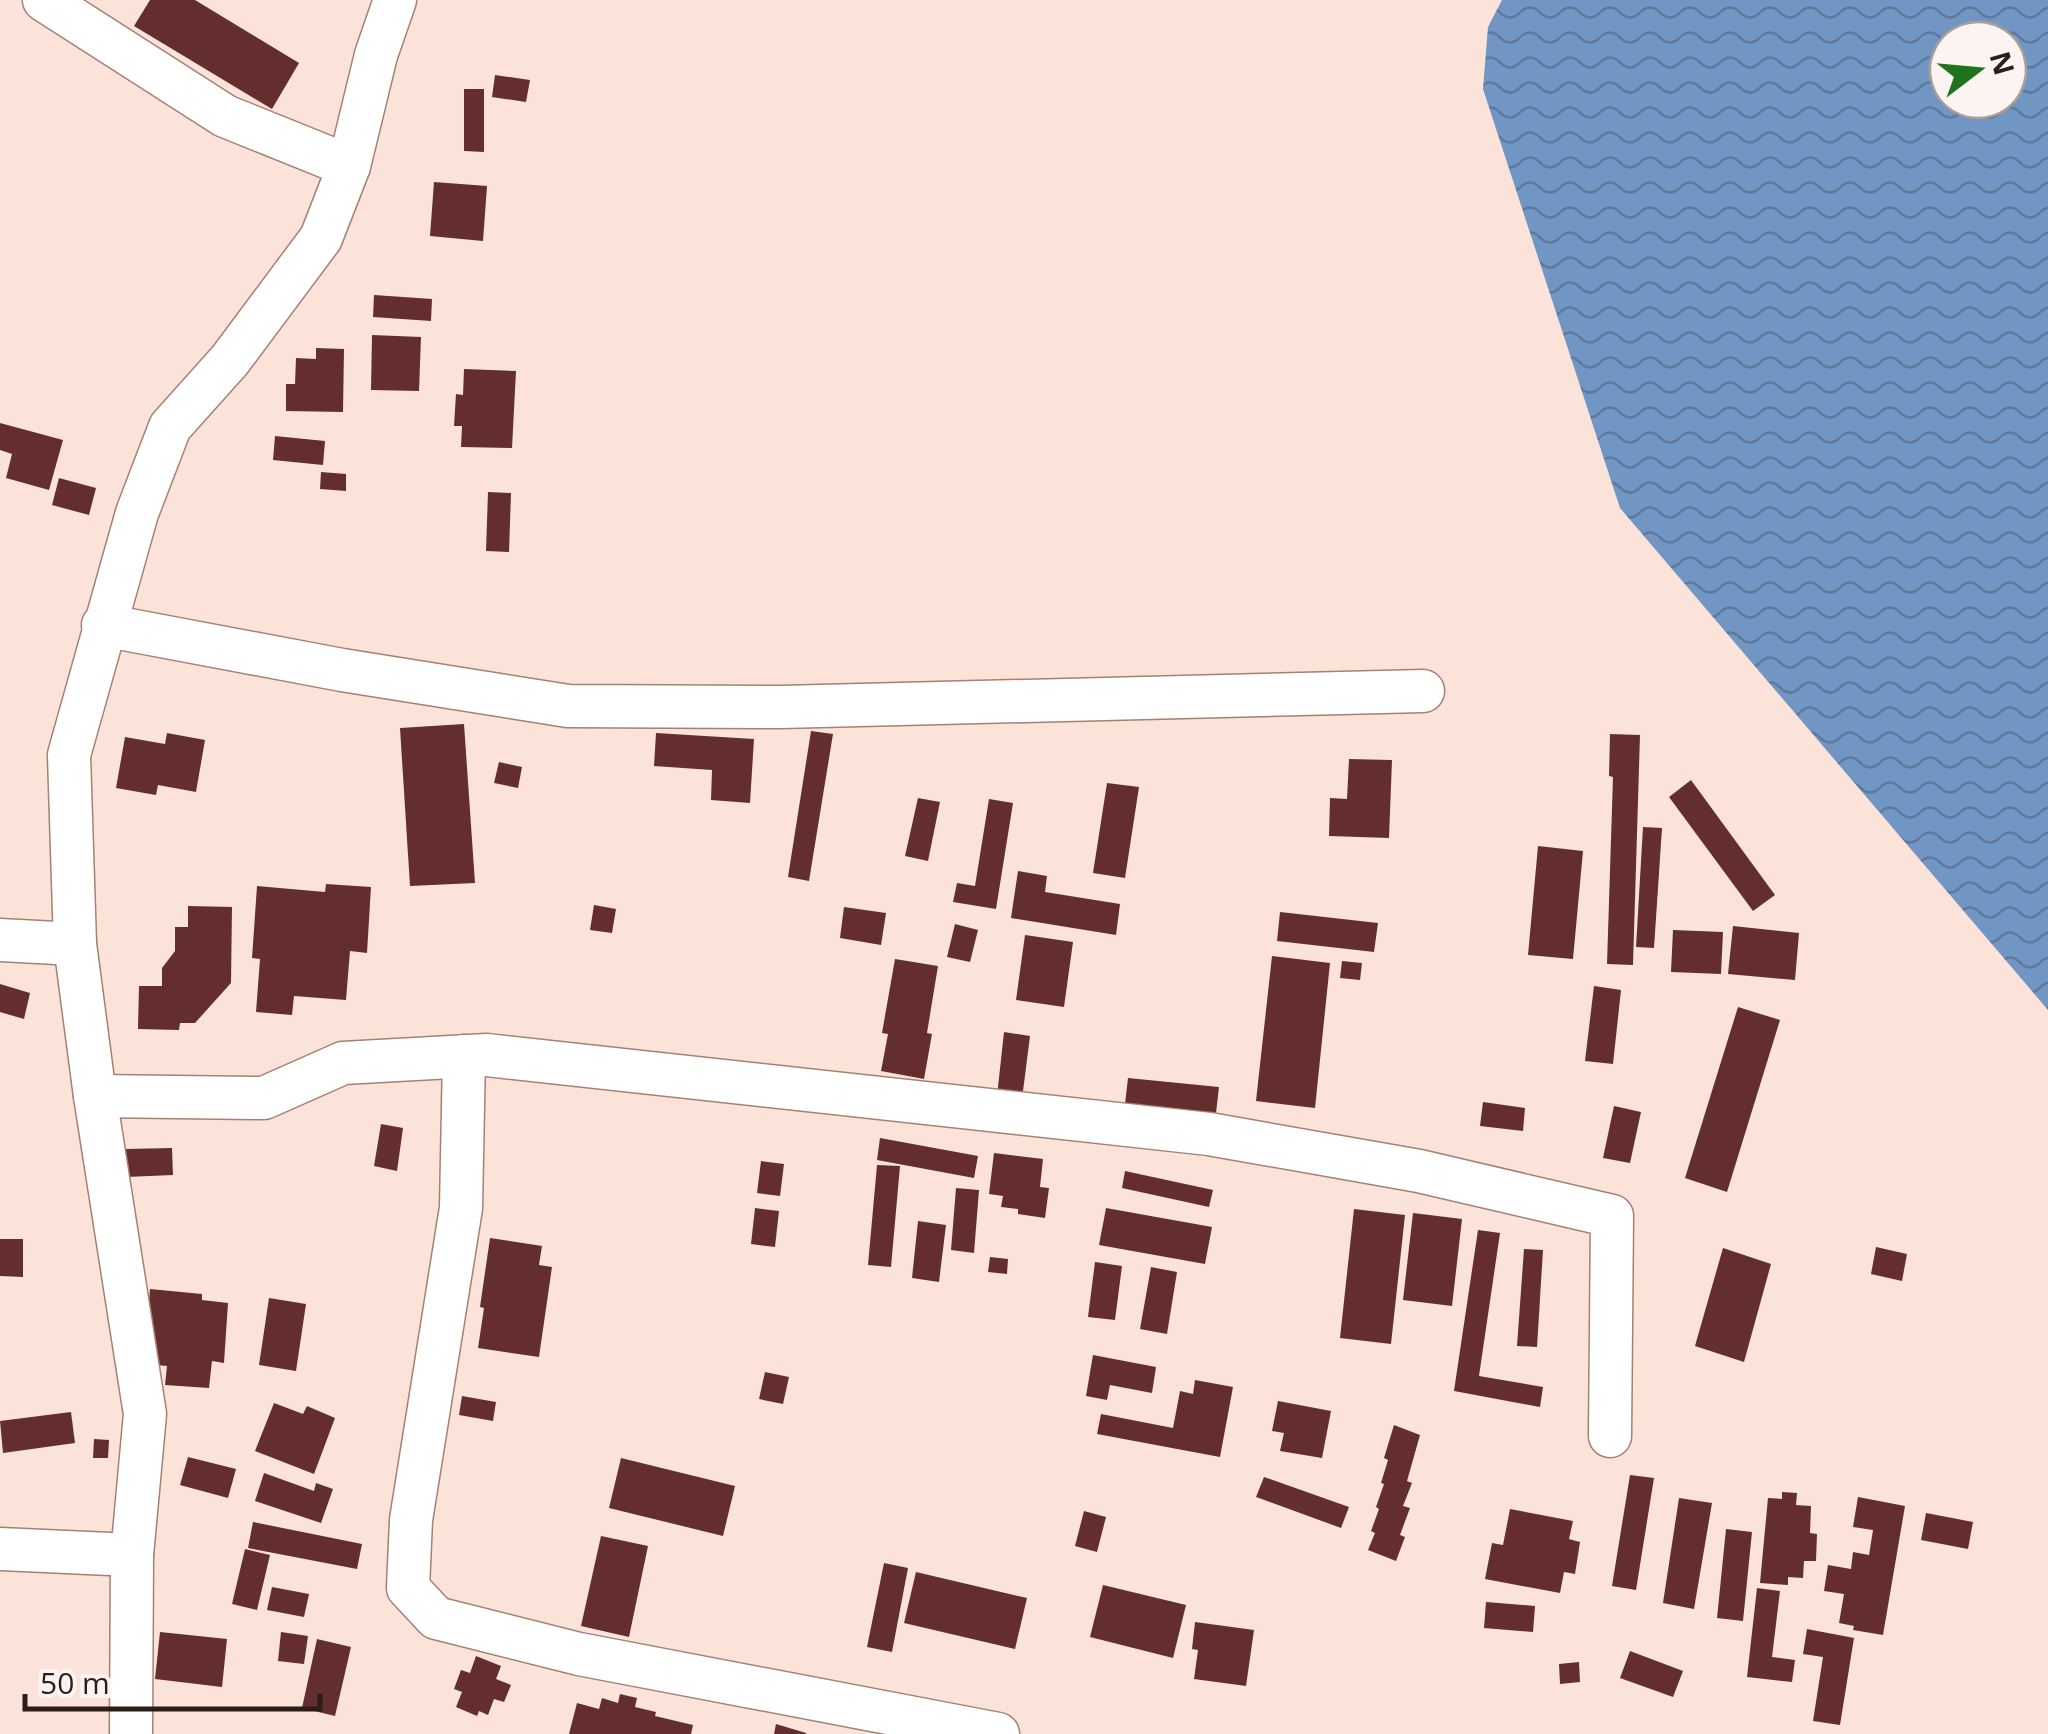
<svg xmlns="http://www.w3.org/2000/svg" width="2048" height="1734" font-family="'Open Sans',sans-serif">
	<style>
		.water { fill: url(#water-waves); fill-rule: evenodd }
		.building { fill: #642e2f }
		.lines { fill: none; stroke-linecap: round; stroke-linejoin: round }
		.minor-casing { stroke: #a58173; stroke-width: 45 }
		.minor { stroke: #fff; stroke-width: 42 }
	</style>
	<defs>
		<pattern id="water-waves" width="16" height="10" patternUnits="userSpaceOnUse" patternTransform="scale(2.5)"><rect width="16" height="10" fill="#7196c3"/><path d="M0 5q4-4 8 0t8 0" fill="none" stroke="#5d7a9d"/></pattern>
	</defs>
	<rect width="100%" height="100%" fill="#fbe3da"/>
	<path class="water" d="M1502,0H2048V1010L1620,508L1483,89L1488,27ZM1948,40H2008V100H1948Z"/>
	<g class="building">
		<path d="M150,0H195L299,63L272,109L134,26Z"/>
		<path d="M495,75L530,80L526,102L492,97Z"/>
		<path d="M464,89H484V152L464,151Z"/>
		<path d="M434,182L487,186L483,241L430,236Z"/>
		<path d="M374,295L432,299L431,321L373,317Z"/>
		<path d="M372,335L421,337L419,391L371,390Z"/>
		<path d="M316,348L344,349L343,412L286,411V384H295L296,358L316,359Z"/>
		<path d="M464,369L516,371L512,448L461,447L462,426H454L456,394L463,395Z"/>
		<path d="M0,423L63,440L49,490L6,478L12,454L0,450Z"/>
		<path d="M275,436L325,441L323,465L273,460Z"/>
		<path d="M321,472L346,474V491L320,489Z"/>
		<path d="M59,478L96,488L89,515L52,505Z"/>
		<path d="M488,492L511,493L509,552L486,551Z"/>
		<path d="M464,724L475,883L410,886L400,728Z"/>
		<path d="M811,731L833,734L809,881L788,877Z"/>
		<path d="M167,733L205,740L196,792L158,785L156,795L116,788L125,737L165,744Z"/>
		<path d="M656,733L754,739L750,803L711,800L712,770L654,766Z"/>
		<path d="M1610,734L1640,735L1633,965L1607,964L1613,777L1609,776Z"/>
		<path d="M1349,759L1392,760L1389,838L1329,836L1330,798L1347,799Z"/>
		<path d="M499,762L522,767L518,788L494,783Z"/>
		<path d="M1691,780L1775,895L1753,911L1669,797Z"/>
		<path d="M1107,783L1139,787L1125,878L1093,873Z"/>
		<path d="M918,798L940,802L928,861L905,856Z"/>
		<path d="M989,799L1013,803L996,909L953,902L957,883L975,886Z"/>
		<path d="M1643,827L1662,828L1654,948L1636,947Z"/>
		<path d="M1538,846L1583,851L1573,959L1528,955Z"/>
		<path d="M1018,871L1047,876L1045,892L1120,904L1116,935L1011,918Z"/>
		<path d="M326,884L371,887L367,953L350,951L346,1000L294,996L292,1015L256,1012L260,959L252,958L257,886L325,892Z"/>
		<path d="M594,905L616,909L612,933L590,930Z"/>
		<path d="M188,906L232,907L231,983L195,1023H180L179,1030L138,1029L139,986H162V968L175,951V927H188Z"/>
		<path d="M844,907L886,913L881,945L840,938Z"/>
		<path d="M1280,912L1378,923L1374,952L1277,941Z"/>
		<path d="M955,924L978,930L970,962L947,957Z"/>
		<path d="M1733,926L1799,933L1795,980L1728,974Z"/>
		<path d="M1673,930L1723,932L1721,974L1671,972Z"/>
		<path d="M1025,935L1073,942L1064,1007L1016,1000Z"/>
		<path d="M1272,956L1330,963L1315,1108L1256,1101Z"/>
		<path d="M895,959L938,966L927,1033L932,1034L924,1079L881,1071L888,1034L882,1033Z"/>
		<path d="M1342,961L1362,963L1360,980L1340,978Z"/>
		<path d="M0,984L30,993L24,1019L0,1012Z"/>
		<path d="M1594,986L1621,990L1613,1064L1585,1061Z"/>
		<path d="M1738,1007L1780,1020L1727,1192L1685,1178Z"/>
		<path d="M1004,1032L1030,1036L1022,1099L997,1096Z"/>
		<path d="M1128,1078L1219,1087L1215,1122L1124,1113Z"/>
		<path d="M1483,1102L1525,1108L1523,1131L1480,1126Z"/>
		<path d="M1614,1106L1641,1112L1630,1163L1603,1158Z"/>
		<path d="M381,1124L403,1128L397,1171L374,1166Z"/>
		<path d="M880,1138L978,1156L974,1178L877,1160Z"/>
		<path d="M172,1148L173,1175L126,1177L125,1149Z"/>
		<path d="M994,1153L1043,1159L1040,1187L1049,1188L1045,1218L1018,1214V1209L1001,1207L1003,1196L989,1194Z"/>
		<path d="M761,1161L784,1164L780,1196L757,1193Z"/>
		<path d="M877,1165L900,1166L891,1267L868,1265Z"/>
		<path d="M1125,1171L1213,1190L1209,1207L1122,1188Z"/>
		<path d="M956,1188L979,1190L974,1253L951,1250Z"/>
		<path d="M755,1208L779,1211L775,1247L751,1244Z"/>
		<path d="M1106,1208L1212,1227L1205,1264L1099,1245Z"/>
		<path d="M1354,1209L1405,1215L1391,1344L1340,1338Z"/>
		<path d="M1413,1213L1462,1219L1452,1306L1403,1300Z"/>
		<path d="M918,1221L946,1225L939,1282L912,1278Z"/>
		<path d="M1478,1230L1500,1233L1479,1376L1543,1387L1540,1407L1454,1391Z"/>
		<path d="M490,1238L542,1246L539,1265L552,1267L539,1357L478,1348L484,1308L480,1307Z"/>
		<path d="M0,1239H23V1277L0,1276Z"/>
		<path d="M1876,1247L1907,1254L1902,1281L1871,1274Z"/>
		<path d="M1723,1248L1771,1264L1744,1362L1695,1346Z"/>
		<path d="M1524,1249L1543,1250L1537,1347L1517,1346Z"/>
		<path d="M990,1257L1008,1259L1007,1274L988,1272Z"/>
		<path d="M1095,1262L1122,1266L1115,1320L1088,1317Z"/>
		<path d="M1151,1267L1177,1272L1167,1334L1140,1329Z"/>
		<path d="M150,1289L202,1294V1300L228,1303L224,1363L212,1361L209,1388L165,1385L167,1366L144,1364Z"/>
		<path d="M269,1298L306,1304L296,1371L259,1365Z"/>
		<path d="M1093,1355L1156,1367L1152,1393L1110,1385L1107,1400L1086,1396Z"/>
		<path d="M765,1372L789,1377L783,1404L759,1399Z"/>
		<path d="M1195,1380L1233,1387L1220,1457L1097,1434L1101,1414L1173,1428L1180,1391L1193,1394Z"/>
		<path d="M462,1396L496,1402L493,1421L459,1415Z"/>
		<path d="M1278,1401L1331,1411L1322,1458L1280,1451L1284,1433L1272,1431Z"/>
		<path d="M274,1403L303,1414L307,1406L335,1418L314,1474L255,1451Z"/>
		<path d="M71,1412L75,1443L3,1453L0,1421Z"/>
		<path d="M1394,1425L1420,1435L1407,1481L1412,1483L1403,1506L1410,1508L1400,1535L1405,1537L1396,1561L1368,1550L1375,1533L1371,1531L1379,1509L1376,1507L1384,1484L1381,1483L1388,1460L1384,1458Z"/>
		<path d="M94,1439L109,1440L108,1458H93Z"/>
		<path d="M188,1457L236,1469L228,1498L180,1485Z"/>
		<path d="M621,1458L735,1486L723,1536L609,1508Z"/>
		<path d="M264,1473L314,1491L316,1483L333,1489L321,1523L255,1501Z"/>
		<path d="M1630,1475L1654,1478L1636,1590L1612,1586Z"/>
		<path d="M1264,1477L1349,1507L1341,1528L1256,1497Z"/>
		<path d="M1782,1492L1797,1493L1796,1505L1811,1506L1810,1533L1817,1534L1816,1561H1804L1803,1578L1788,1577V1585L1760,1583L1768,1498L1782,1499Z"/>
		<path d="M1858,1497L1905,1506L1883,1635L1853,1630L1854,1626L1839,1623L1844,1594L1824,1591L1828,1565L1851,1569L1853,1552L1869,1555L1873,1530L1853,1527Z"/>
		<path d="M1679,1498L1712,1503L1694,1609L1663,1603Z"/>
		<path d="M1510,1509L1573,1521L1569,1539L1580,1542L1575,1574L1564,1572L1560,1593L1485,1579L1492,1543L1503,1545Z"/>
		<path d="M1084,1511L1106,1517L1097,1552L1075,1546Z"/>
		<path d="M1926,1513L1973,1522L1968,1549L1921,1540Z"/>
		<path d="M253,1522L362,1544L357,1569L248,1548Z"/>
		<path d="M1726,1529L1752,1532L1743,1621L1717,1618Z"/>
		<path d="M601,1536L648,1546L629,1637L581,1626Z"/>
		<path d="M245,1549L270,1555L257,1610L232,1604Z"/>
		<path d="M884,1563L908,1568L892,1652L867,1647Z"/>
		<path d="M916,1572L1027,1598L1015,1649L904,1623Z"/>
		<path d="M1103,1585L1186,1605L1173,1658L1090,1637Z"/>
		<path d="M272,1587L309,1594L304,1617L267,1610Z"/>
		<path d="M1757,1588L1780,1591L1772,1657L1795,1660L1792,1682L1747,1677Z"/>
		<path d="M1486,1602L1535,1606L1533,1632L1484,1628Z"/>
		<path d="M1195,1622L1254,1630L1246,1686L1194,1679L1198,1650L1192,1649Z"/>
		<path d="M1807,1629L1854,1638L1840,1725L1813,1721L1823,1657L1803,1654Z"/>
		<path d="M160,1632L227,1639L222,1687L155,1679Z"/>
		<path d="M281,1632L308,1636L304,1664L278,1661Z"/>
		<path d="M317,1639L351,1647L335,1716L302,1708Z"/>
		<path d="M1630,1651L1683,1671L1673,1697L1620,1678Z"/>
		<path d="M476,1656L501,1666L496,1679L511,1685L504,1702L494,1699L488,1715L479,1711L477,1716L456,1707L462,1692L454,1689L461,1670L470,1673Z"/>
		<path d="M1579,1662L1580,1682L1560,1684L1559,1664Z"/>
		<path d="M620,1694L637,1698L635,1707L656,1712L655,1716L693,1725L691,1734H569L577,1703L599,1709L602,1698L618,1703Z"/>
		<path d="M776,1724L806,1733V1734H774Z"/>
	</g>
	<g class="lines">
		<g class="minor-casing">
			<g id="minor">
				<path d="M44,0L225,116L349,166"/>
				<path d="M103,625L342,670L568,706L781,707L1423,691"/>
				<path d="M0,940L75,944"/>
				<path d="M464,1056L461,1208L411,1520L408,1588L436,1618L579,1654L998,1734"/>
				<path d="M95,1096L264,1098L343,1063L487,1055L1209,1134L1419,1171L1612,1216L1610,1436"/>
				<path d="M0,1549L132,1555"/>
				<path d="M131,1734L132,1555L145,1414L95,1096L75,944L69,755L137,513L170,427L230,360L321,238L349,166L376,55L395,0"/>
			</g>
		</g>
		<use href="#minor" class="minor"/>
	</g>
	<g transform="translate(1978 70) rotate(74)"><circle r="48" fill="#fcf4f1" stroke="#a99e9a" stroke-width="2.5"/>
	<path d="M0-8L18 38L0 25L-18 38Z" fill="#1f731d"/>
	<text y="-15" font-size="28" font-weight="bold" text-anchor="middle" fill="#2c1d18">N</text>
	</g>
	<path d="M25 1694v15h295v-15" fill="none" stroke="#2c1d18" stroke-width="5"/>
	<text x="40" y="1694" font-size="30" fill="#2c1d18" stroke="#fcf4f1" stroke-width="8" paint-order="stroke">50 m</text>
</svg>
